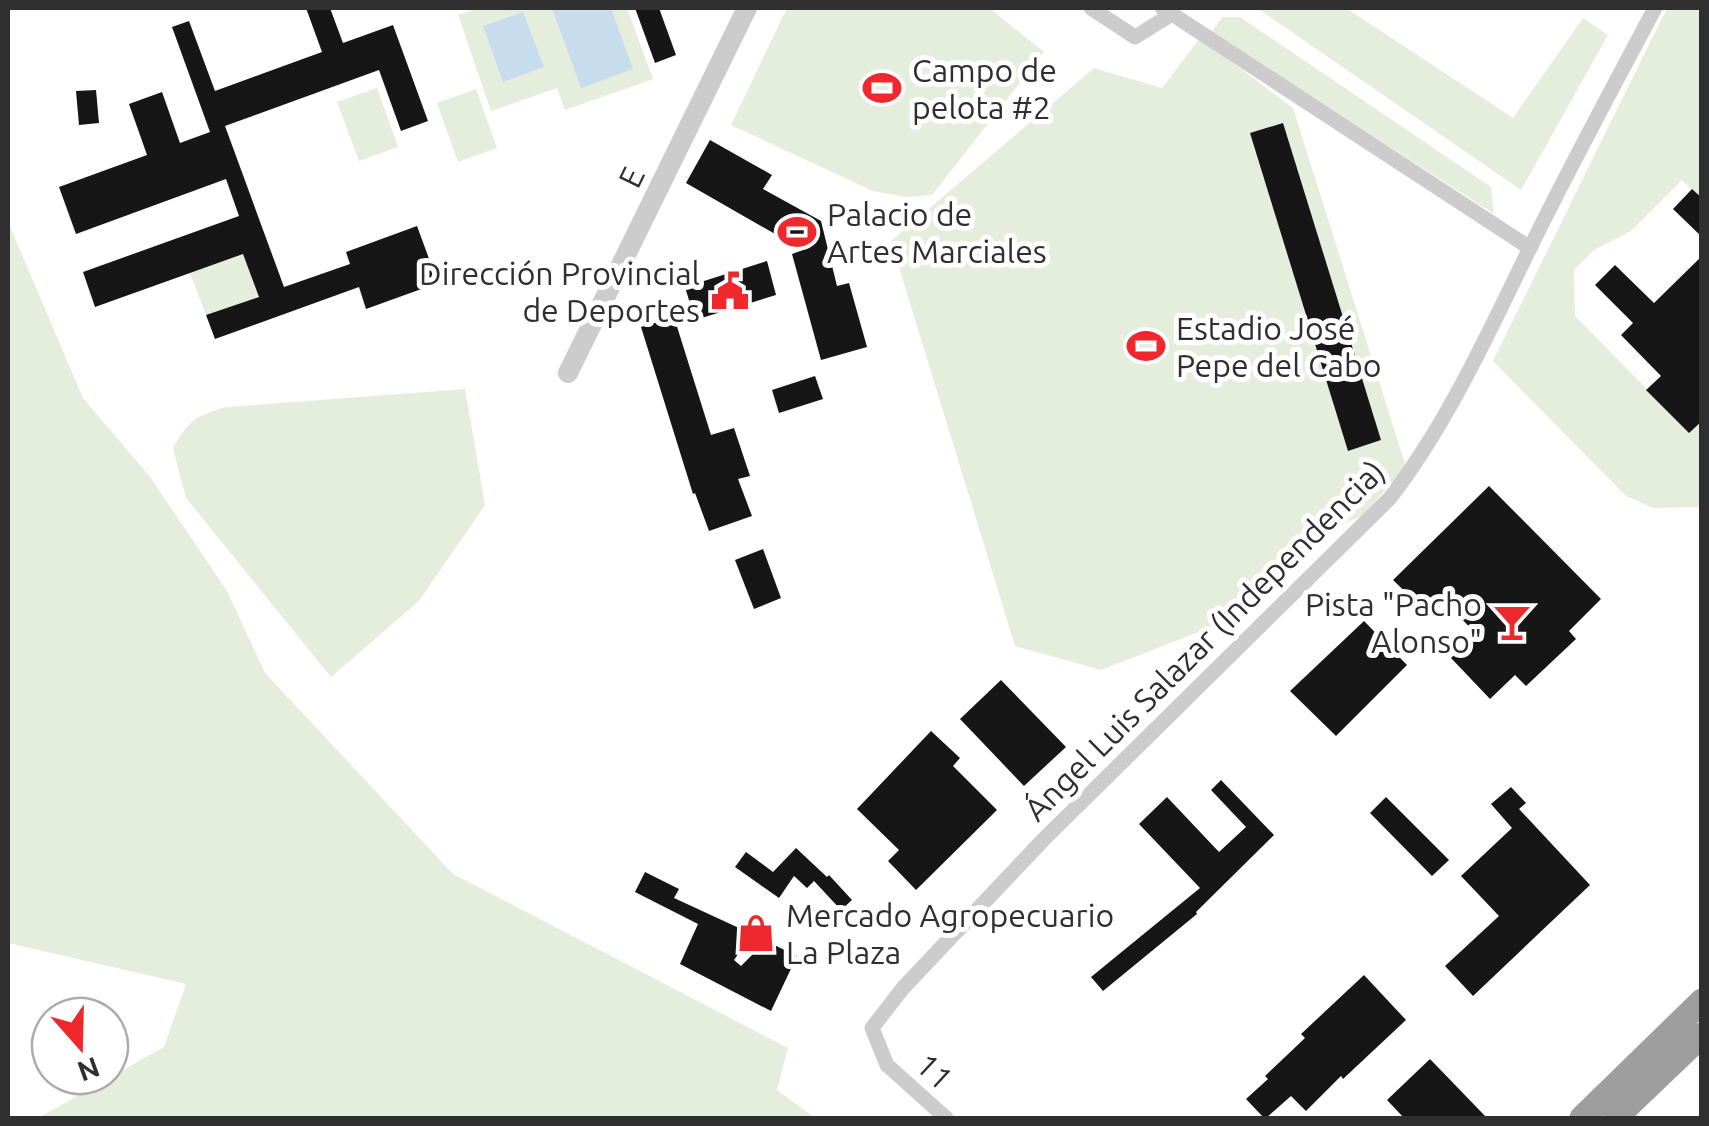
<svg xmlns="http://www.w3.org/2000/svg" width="1709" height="1126" font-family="Ubuntu,sans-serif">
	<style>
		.green { fill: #e5eddc }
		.water { fill: #c7ddee }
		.building { fill: #161616 }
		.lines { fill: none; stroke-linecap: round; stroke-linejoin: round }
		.minor { stroke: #ccc; stroke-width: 15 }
		.tertiary { stroke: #ccc; stroke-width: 20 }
		.trunk { stroke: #9e9e9e; stroke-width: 25 }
		.labels { text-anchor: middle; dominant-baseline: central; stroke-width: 10; stroke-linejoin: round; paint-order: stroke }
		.poi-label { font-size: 32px; fill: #2f2f2f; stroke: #fff; text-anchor: start }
		.street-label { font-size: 32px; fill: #2f2f2f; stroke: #fff }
	</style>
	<rect width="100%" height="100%" fill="#fff"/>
	<g class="green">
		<path d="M479,8H627L653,79L565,110L557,88L491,111L458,15Z"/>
		<path d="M787,8H989L1044,52L932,195L906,197L873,191L731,125Z"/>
		<path d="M1257,8H1346L1513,118L1583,18L1608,35L1521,190Z"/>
		<path d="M1667,8H1695L1702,14L1701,198L1682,180L1631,231L1594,250L1574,270L1575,316L1689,432L1701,421V507L1653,508L1626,496L1493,361Z"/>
		<path d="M1222,17H1240L1491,187L1494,214L1212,32Z"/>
		<path d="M1200,38L1293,108L1406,467L1362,516L1313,537L1232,619L1101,670L1015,646L891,241L1094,68L1162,88Z"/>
		<path d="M377,88L398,147L359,161L337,102Z"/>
		<path d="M476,89L497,148L458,162L437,103Z"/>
		<path d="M8,222L83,398L150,477L227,591L265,673L453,874L788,1048L777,1090L815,1118H38L164,1047L186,984L8,943Z"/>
		<path d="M243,254L259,297L206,315L190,273Z"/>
		<path d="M465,389L485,505L419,601L331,677L186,498L173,448C190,419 194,417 226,407Z"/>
	</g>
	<g class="water">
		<path d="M552,8H611L633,69L581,88Z"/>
		<path d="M523,12L544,67L503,82L483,26Z"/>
	</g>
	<g class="building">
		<path d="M306,8H330L343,43L393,25L428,121L401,131L379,70L225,126L284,287L350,264L346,252L417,226L438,283L366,309L359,287L215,339L206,315L259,297L243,254L95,307L83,272L239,216L226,179L76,234L59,187L147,155L129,104L162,92L180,143L210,132L172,27L189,21L215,91L322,52Z"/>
		<path d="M635,8H659L676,55L655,63Z"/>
		<path d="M96,90L99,123L79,125L76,91Z"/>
		<path d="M1283,123L1381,440L1348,451L1250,133Z"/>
		<path d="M710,140L772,175L763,189L821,221L837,286L849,283L867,347L821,360L792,254L803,250L686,183Z"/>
		<path d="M1692,189L1702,198V237L1673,209Z"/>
		<path d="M1702,256V421L1689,433L1646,390L1661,376L1621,335L1633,323L1595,285L1615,265L1654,303Z"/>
		<path d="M767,261L776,295L695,320L685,287Z"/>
		<path d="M674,317L711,435L734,428L750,476L738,479L752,516L709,531L695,493L693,494L641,327Z"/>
		<path d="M815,376L823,399L779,413L772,390Z"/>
		<path d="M1489,486L1601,599L1569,631L1576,639L1526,686L1515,675L1490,699L1451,658L1476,634L1445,601L1430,616L1393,580Z"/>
		<path d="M763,549L781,598L754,609L735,560Z"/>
		<path d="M1364,621L1407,665L1336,736L1290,691Z"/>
		<path d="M1001,680L1066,747L1024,786L960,719Z"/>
		<path d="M931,731L960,758L953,766L997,810L916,890L888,861L899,850L857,809Z"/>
		<path d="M1221,780L1274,835L1196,912L1197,914L1103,991L1091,977L1200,888L1139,824L1167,797L1219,852L1246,827L1211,790Z"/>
		<path d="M1511,787L1526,803L1519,809L1590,885L1473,996L1445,966L1499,916L1461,876L1512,828L1491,804Z"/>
		<path d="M1386,797L1449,860L1432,876L1370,813Z"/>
		<path d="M796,848L827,877L829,875L852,900L841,910L814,881L807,888L794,876L779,898L735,867L746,852L773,872Z"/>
		<path d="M645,872L679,889L674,898L752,934L734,960L741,966L766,941L797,956L771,1011L680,964L698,924L635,892Z"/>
		<path d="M1364,975L1406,1020L1343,1079L1341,1076L1306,1111L1291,1096L1266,1118H1264L1246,1099L1268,1079L1265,1076L1305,1038L1301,1034Z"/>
		<path d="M1430,1059L1487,1118H1404L1387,1100Z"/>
	</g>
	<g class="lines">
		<g class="minor">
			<path d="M1091,8L1135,37L1172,14L1162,8"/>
			<path d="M1172,14L1530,248"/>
			<path d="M946,1118L887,1065L872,1028L903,988L1044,839L1390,498C1447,424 1487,336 1528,252C1568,170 1612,89 1655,8"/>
		</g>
		<path class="tertiary" d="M568,373L747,8"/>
		<g class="trunk">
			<path d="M1582,1118L1702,1001"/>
			<path d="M1615,1118L1702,1035"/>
		</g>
	</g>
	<defs>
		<g id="stadium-bare" transform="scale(3)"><path d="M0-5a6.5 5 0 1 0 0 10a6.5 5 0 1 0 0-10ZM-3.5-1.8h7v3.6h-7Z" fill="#ef282e" stroke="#fff" stroke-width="2.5" paint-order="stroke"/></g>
		<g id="civic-bare" transform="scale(3)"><path d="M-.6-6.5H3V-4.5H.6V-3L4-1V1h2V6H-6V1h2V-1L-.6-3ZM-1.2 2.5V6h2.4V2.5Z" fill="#ef282e" stroke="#fff" stroke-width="2.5" paint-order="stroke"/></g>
		<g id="bar-bare" transform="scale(3)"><path d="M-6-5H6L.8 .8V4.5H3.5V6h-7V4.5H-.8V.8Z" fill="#ef282e" stroke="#fff" stroke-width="2.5" paint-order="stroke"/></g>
		<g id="shop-bare" transform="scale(3)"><path d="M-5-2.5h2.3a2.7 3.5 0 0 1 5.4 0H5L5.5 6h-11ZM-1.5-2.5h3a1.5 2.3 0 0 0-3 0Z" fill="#ef282e" stroke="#fff" stroke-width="2.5" paint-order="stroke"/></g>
	</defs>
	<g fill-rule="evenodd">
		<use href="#stadium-bare" x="882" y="88"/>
		<use href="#stadium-bare" x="797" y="232"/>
		<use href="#civic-bare" x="730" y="291"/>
		<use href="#stadium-bare" x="1146" y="346"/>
		<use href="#bar-bare" x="1512" y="622"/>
		<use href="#shop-bare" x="756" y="933"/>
	</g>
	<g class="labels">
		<g class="poi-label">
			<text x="912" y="70">Campo de<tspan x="912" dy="37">pelota #2</tspan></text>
			<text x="827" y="214">Palacio de<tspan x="827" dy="37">Artes Marciales</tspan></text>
			<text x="700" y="273" text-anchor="end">Dirección Provincial<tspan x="700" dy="37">de Deportes</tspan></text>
			<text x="1176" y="328">Estadio José<tspan x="1176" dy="37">Pepe del Cabo</tspan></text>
			<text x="1482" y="604" text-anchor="end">Pista "Pacho<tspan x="1482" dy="37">Alonso"</tspan></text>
			<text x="786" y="915">Mercado Agropecuario<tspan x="786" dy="37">La Plaza</tspan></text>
		</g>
		<g class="street-label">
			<text transform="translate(631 177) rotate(-64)">E</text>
			<text transform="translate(1204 640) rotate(-45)">Ángel Luis Salazar (Independencia)</text>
			<text transform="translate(935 1071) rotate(43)">11</text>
		</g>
	</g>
	<rect width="1709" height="1126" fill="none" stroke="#2f2f2f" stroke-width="20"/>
	<g transform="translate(80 1046) rotate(160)"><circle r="48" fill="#ffffff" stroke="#acacac" stroke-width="2.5"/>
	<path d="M0-8L18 38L0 25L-18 38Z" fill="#ef282e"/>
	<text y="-15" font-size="28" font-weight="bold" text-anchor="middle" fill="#2f2f2f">N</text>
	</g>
</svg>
